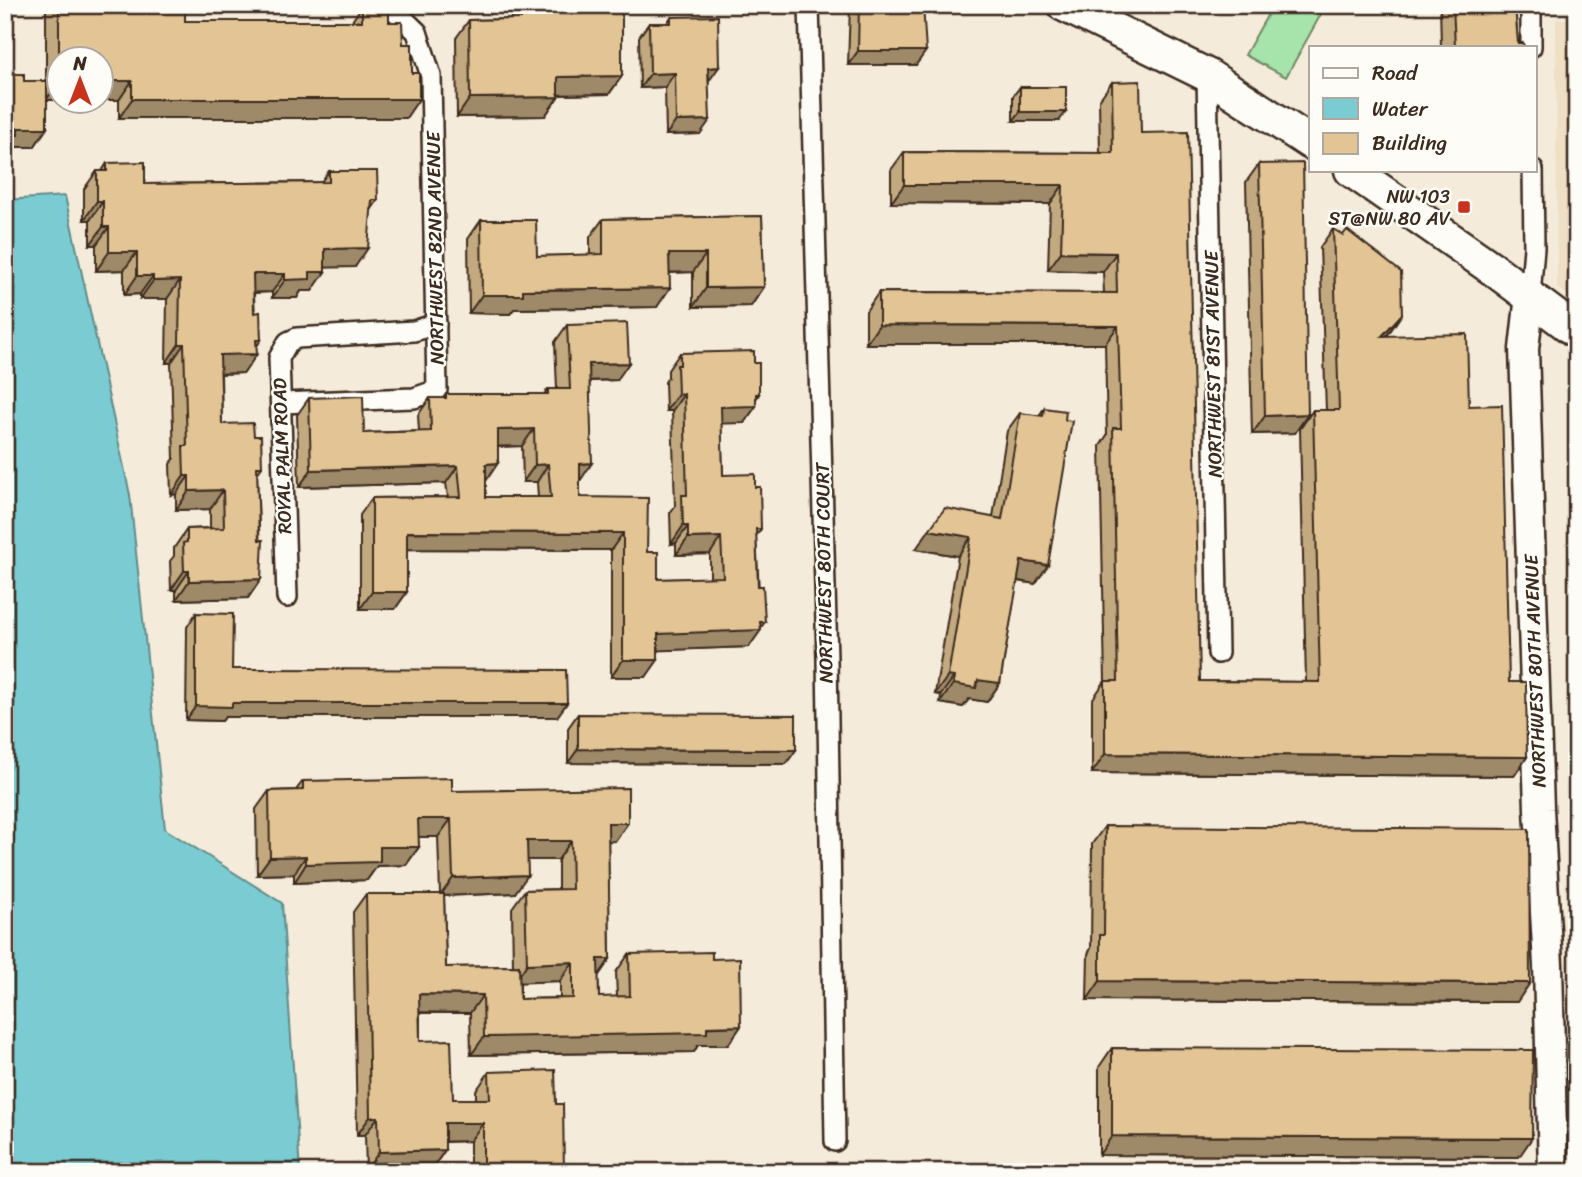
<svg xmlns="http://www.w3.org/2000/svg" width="1582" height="1177" font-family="Sriracha,sans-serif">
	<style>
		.built { fill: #efdfc5 }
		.green { fill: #a6e4ab; stroke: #708764; stroke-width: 2 }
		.water { fill: #7accd2; stroke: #618b8a; stroke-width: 2 }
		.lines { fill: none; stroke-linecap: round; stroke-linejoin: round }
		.street-casing { stroke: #3b2a1e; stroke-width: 24 }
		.secondary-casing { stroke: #3b2a1e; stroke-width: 33 }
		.primary-casing { stroke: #3b2a1e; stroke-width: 37 }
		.street { stroke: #fdfcf7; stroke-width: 19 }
		.secondary { stroke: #fdfcf7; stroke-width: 28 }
		.primary { stroke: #fdfcf7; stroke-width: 32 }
		.wall { fill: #c2a980; stroke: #3b2a1e; stroke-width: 2; fill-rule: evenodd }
		.shaded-wall { fill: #9e8968; stroke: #3b2a1e; stroke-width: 2 }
		.building { fill: #e2c495; stroke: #3b2a1e; stroke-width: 2; fill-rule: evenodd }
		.poi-dot { fill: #c8321e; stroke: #fdfcf7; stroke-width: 2.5 }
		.labels { text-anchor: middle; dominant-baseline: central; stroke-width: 5; stroke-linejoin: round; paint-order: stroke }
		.poi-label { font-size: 19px; fill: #3b2a1e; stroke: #fdfcf7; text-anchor: end }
		.street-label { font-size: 19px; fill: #3b2a1e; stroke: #fdfcf7 }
	</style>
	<rect width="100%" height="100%" fill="#f5ebda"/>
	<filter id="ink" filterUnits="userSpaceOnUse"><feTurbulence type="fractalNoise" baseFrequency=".0143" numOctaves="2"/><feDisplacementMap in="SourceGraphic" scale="14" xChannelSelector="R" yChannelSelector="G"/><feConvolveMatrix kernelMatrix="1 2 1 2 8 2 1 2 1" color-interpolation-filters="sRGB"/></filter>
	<g filter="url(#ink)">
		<path class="built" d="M1556,19H1577V301L1557,288Z"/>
		<path class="green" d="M1273,5L1325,7L1286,77L1245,55Z"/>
		<path class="water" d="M65,196L130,495L165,829L282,903L300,1172H5V200Z"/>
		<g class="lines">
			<g class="street-casing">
				<g id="street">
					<path d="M809,5L827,659L835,1141"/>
					<path d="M1531,5V47"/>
					<path d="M1207,75L1218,653"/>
					<path d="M1530,295L1534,248L1533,170"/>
					<path d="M281,403L414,398L437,390L431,76L417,32L389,5"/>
					<path d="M287,597L279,358L288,342L297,338L414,331L436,324"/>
				</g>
			</g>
			<g class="secondary-casing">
				<path id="secondary" d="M1530,295L1524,349L1539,809L1548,965L1553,1172"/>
			</g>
			<g class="primary-casing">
				<g id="primary">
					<path d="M1064,5L1207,75L1311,143"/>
					<path d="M1351,170L1493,269L1577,332"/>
				</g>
			</g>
			<use href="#street" class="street"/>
			<use href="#secondary" class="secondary"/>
			<use href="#primary" class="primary"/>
		</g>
		<g class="wall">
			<path d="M46,5H185V21H352L362,6L389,22L406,118H119V100H47V128L34,147H9L24,81H46Z"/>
			<path d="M520,5H614L622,76L609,94L558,95V97L545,116L457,117L456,38L469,20L510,19Z"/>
			<path d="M850,5H923L916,65H848Z"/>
			<path d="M1440,5H1515L1518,43L1524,47H1441Z"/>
			<path d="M671,17L709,81L700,134L666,135L665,87L640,88L639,37L649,23H667Z"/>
			<path d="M1112,82L1141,133L1200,681L1306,682L1300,429L1313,410H1326L1320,247L1333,229L1389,333L1387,336L1469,406L1509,682L1527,757L1514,776L1092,773V700L1105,681L1100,446L1107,435L1105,344H866V311L879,292L1104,293L1103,272L1048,270L1050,204L891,203V170L904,152L1100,153L1099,100Z"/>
			<path d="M1020,87L1059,121H1013V96Z"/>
			<path d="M107,163L145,184L321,182L329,171L371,209L355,267H325L312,291H301L297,298H272V292L254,293L256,347L244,373L221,374L222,424L254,436L262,467L257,474L261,579L248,598L176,600V590H171L170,561L174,556V548L187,529L210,528V509L176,510V494L171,495L170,464L174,459L171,363H166L167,299H140V294L124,295V270L96,271V245H90V220H84V189L97,171H102Z"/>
			<path d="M1259,164L1308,414L1295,433L1252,434L1246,182Z"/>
			<path d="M762,216L764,287L751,306L693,307V272L670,273L657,307L514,309L510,314L469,313L468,239L481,220L537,256L590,255V237L603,219Z"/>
			<path d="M567,325L617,380L590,381L580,481V497L647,552L658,579L710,578V554L676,555V543L671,544L670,513L675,506L672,411H666L665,382L668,377V370L680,353L754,363L759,394L756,399V406L744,423H721L723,475L755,487L761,529L756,536L761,628L749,647L658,650L646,677H611V550L407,549V592L395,609H360V515L372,498L448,497L446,483L299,487L297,415L309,398L364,433L419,431L418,415L430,398H443L446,394H544L548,389H557L555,342ZM522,446L523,482H537L538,497H486V481L498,447Z"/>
			<path d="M1044,408L1048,565L1035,584L1017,581L1000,683L987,702L969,699L963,707L940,703L941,695L935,694L958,556L916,549L993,517L1007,431L1020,413L1039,416Z"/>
			<path d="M196,613L232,669L557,717H225L222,721L186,720L187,627Z"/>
			<path d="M578,714L786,764L568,763V728Z"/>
			<path d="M303,781L452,791L615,841H608L610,959L598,976L599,997H617L616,972L629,954L712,959L741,1026L728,1045H698L694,1052L471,1055L470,1013H420V1041L453,1099H476V1091L489,1072L556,1104L564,1172H470V1141L445,1142V1150L432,1169L366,1170L365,1135H357L353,912L366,894H440L438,837H418L419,847L406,865L377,866L367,880L294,883V874L257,875L256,809L269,791L296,790ZM528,860H558V889L525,890L512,908L513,966L446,967L444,896L515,893ZM560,981V998L520,999V982Z"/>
			<path d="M1105,826L1517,1002L1087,1000L1088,954L1091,948L1092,844Z"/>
			<path d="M1112,1048L1519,1157L1099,1155V1067Z"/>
		</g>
		<g class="shaded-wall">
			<path d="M858,51H926L916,65H848Z"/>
			<path d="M719,67L709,81L708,68Z"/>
			<path d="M675,73L665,87L640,88L650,74Z"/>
			<path d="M622,76L609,94L545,95L558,77Z"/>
			<path d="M60,81V100H46Z"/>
			<path d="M102,81H132L119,100H102Z"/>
			<path d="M558,97L545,116L457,117L470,98Z"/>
			<path d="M132,99H419L406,118H119Z"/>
			<path d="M1020,112H1066L1059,121H1013Z"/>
			<path d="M710,120L700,134L666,135L676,121Z"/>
			<path d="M18,128H47L34,147H9L5,152V135Z"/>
			<path d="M904,185H1063L1050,204L891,203Z"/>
			<path d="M372,200H378L365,219Z"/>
			<path d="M97,201H103L90,220H84Z"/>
			<path d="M103,227H109L96,245H90Z"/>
			<path d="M368,248L355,267L312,268L325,249Z"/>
			<path d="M109,252H137L124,270L96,271Z"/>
			<path d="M1061,252L1116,253L1103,272L1048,270Z"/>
			<path d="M669,254H706L693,272L656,273Z"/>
			<path d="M310,272H325L312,291H301L297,298H272L285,280Z"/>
			<path d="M253,274H285L272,292L240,293Z"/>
			<path d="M137,276H153L140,294L124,295Z"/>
			<path d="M180,280L167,299H140L153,281Z"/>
			<path d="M764,287L751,306L693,307L706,288Z"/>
			<path d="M670,288L657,307L514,309L510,314L469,313L482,295L523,290Z"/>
			<path d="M1402,314L1389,333L1369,354L1382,336Z"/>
			<path d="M879,325L1118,326L1105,344H866Z"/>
			<path d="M256,340H261L251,355L257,354L244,373L207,374L220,355Z"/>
			<path d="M179,344H184L171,363H166Z"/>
			<path d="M629,363L617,380L577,381L589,364Z"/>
			<path d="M678,394H684L672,411H666Z"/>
			<path d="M756,394H759L751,406H756L744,423L709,424L721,407Z"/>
			<path d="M1308,414L1295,433L1252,434L1265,416Z"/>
			<path d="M534,429L522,446L486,447L498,430Z"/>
			<path d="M498,463L486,481V464Z"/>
			<path d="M592,463L580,481V464Z"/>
			<path d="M548,464L537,482H523L535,465Z"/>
			<path d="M458,466L446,483L299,487L311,470Z"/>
			<path d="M184,476H189L176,494L171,495Z"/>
			<path d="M223,490L210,509L176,510L189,491Z"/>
			<path d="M683,526H688L676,543L671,544Z"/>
			<path d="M929,530L971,537L958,556L916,549Z"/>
			<path d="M407,532L623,533L611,550L395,549Z"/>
			<path d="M721,537L710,554L676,555L688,538Z"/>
			<path d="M1021,561L1048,565L1035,584L1008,579Z"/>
			<path d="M184,571H189L176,590H171Z"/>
			<path d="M261,579L248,598L176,600L189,581Z"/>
			<path d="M372,592H407L395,609H360Z"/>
			<path d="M760,622H765L759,630H761L749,647L646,651L658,634Z"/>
			<path d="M623,660H658L646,677H611Z"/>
			<path d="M948,676L954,677L941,695L935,694Z"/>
			<path d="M978,680L1000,683L987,702L969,699L963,707L940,703L953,684Z"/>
			<path d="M232,703H567L557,717H225L222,721L186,720L196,706Z"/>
			<path d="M578,749L796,750L786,764L568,763Z"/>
			<path d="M1105,754L1527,757L1514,776L1092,773Z"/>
			<path d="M418,819H451L438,837H405Z"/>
			<path d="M608,823H628L615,841L595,842Z"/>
			<path d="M527,841H571L558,860H514Z"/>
			<path d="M380,847H419L406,865L377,866L367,880L294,883L306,864Z"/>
			<path d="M306,856L294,874L257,875L270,857Z"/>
			<path d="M528,875L515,893L440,896L453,878Z"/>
			<path d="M598,959H610L597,978Z"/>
			<path d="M573,962L560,981L514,983L527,964Z"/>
			<path d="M1100,981L1530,983L1517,1002L1087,1000Z"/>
			<path d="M419,994L483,995L470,1013L406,1012Z"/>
			<path d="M741,1026L728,1045H698L694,1052L471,1055L484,1037Z"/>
			<path d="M370,1117H378L365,1135H357Z"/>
			<path d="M445,1123H483L470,1141L432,1142Z"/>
			<path d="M1112,1136L1532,1138L1519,1157L1099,1155Z"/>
			<path d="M445,1150L432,1169L366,1170L379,1152Z"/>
		</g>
		<g class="building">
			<path d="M59,5H185V21H362V6H389V22H402L403,44H412V73H419V99H132V81H102V60H60L59,81Z"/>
			<path d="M521,5H614V13H622V76L558,77V97L470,98L469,20L521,19Z"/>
			<path d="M859,5H923L926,51H858Z"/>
			<path d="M1453,5H1515L1518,43H1523L1524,47H1450V46H1455Z"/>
			<path d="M718,16L719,67L708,68L710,120L676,121L675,73L650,74L649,23H671V17Z"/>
			<path d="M5,74H24V81H47V128H18V135H5Z"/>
			<path d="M1140,81L1141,133L1188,132L1200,681L1320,682L1313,410H1339L1333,229L1343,235L1347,230L1401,272L1402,314L1382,336L1467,334L1469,406L1502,405L1509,682H1526L1527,757L1105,754V681H1118L1113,428H1121L1118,326L879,325V292L1117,293L1116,253L1061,252L1063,185H904V152L1113,153L1112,82Z"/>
			<rect x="1020" y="87" width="46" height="25"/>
			<path d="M145,162V184L329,182V171H377L378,200H372L368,248L325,249V272H310V279L285,280V274H253L254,313L260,312L261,340H256L257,354L220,355L222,424L253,423L254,436H261L262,467H257L259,540H263L261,579L189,581V571H184L183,543L187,542V529L224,528L223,490L189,491V476H184L183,446H187L184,344H179L180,280L153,281V276H137V252H109V227H103V201H97V171H107V163Z"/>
			<path d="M1303,163L1308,414L1265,416L1259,164Z"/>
			<path d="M762,216L764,287L706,288V254H669L670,288L523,290V295H482L481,220H536L537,256L603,254V219Z"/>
			<path d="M627,323L629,363L589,364L592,463L580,464V497L648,498L647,552H658V579L723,577L721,537L688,538V526H683L682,495H687L684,394H678L677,365H680V353L754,351V363H759V394H756V406L721,407L723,475L755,474V487H760L761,529H756L758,586H763L765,622H760L761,630L658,634V660H623V533L407,532V592H372V498L461,497L458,466L311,470L309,398L363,396L364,433L431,431L430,398H446V394H548V389H570L567,325ZM534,429L535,465L548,464L551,497H486V464L498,463V430Z"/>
			<path d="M1044,408L1066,411L1065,420L1072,421L1048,565L1021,561L1000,683L978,680L976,688L953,684L954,677L948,676L971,537L929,530L945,508L1002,519L1020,413L1043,416Z"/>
			<path d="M196,613L233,614L232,669L566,670L567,703H232V707L196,706Z"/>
			<path d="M578,714L796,715V750L578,749Z"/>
			<path d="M452,778V791L628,788V823H608L610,959H598L599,997L630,996L629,954L712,952V959L740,958L741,1026L707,1027V1033L484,1037L483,995L419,994L420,1041L451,1040L453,1099H490L489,1072L555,1070L556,1104H563L564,1172H483V1123H445V1150L379,1152L378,1117H370L366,894H444L446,967L519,966L520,999L573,998V962L527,964L525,890L572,889L571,841H527L528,875L453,878L451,819H418L419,847H380V862L306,864V856L270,857L269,791L303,790V781Z"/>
			<path d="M1105,826L1529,829L1530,983L1100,981V935H1104Z"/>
			<path d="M1112,1048L1533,1050L1532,1138L1112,1136Z"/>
			<path d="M815,1169V1172H692Z"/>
		</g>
	</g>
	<rect class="poi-dot" x="1457" y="200" width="14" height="14" rx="3.5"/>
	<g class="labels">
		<g class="poi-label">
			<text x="1450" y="196">NW 103<tspan x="1450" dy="22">ST@NW 80 AV</tspan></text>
		</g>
		<g class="street-label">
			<text transform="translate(435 248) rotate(-91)">NORTHWEST 82ND AVENUE</text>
			<text transform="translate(1213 364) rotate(-91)">NORTHWEST 81ST AVENUE</text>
			<text transform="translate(282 456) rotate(-92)">ROYAL PALM ROAD</text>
			<text transform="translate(824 573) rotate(-91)">NORTHWEST 80TH COURT</text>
			<text transform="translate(1535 671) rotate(-92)">NORTHWEST 80TH AVENUE</text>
		</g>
	</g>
	<rect width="1582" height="1177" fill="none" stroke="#fdfcf7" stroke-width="28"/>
	<rect x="14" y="14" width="1554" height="1149" fill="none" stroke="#3b2a1e" stroke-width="2.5" filter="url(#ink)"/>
	<rect x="1309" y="46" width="228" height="126" fill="#fdfcf7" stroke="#afa8a0" stroke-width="2"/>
	<rect x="1323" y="68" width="35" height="10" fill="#fdfcf7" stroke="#afa8a0" stroke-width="2"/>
	<text x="1372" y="80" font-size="21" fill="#3b2a1e">Road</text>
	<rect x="1323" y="98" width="35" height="21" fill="#7accd2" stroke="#afa8a0" stroke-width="2"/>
	<text x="1372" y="116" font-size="21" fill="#3b2a1e">Water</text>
	<rect x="1323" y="133" width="35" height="21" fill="#e2c495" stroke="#afa8a0" stroke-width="2"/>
	<text x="1372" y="150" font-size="21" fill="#3b2a1e">Building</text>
	<g transform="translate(80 80)"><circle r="33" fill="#fdfcf7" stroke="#afa8a0" stroke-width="2"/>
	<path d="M0-5L12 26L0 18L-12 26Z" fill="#c8321e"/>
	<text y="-10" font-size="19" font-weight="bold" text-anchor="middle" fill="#3b2a1e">N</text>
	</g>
</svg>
